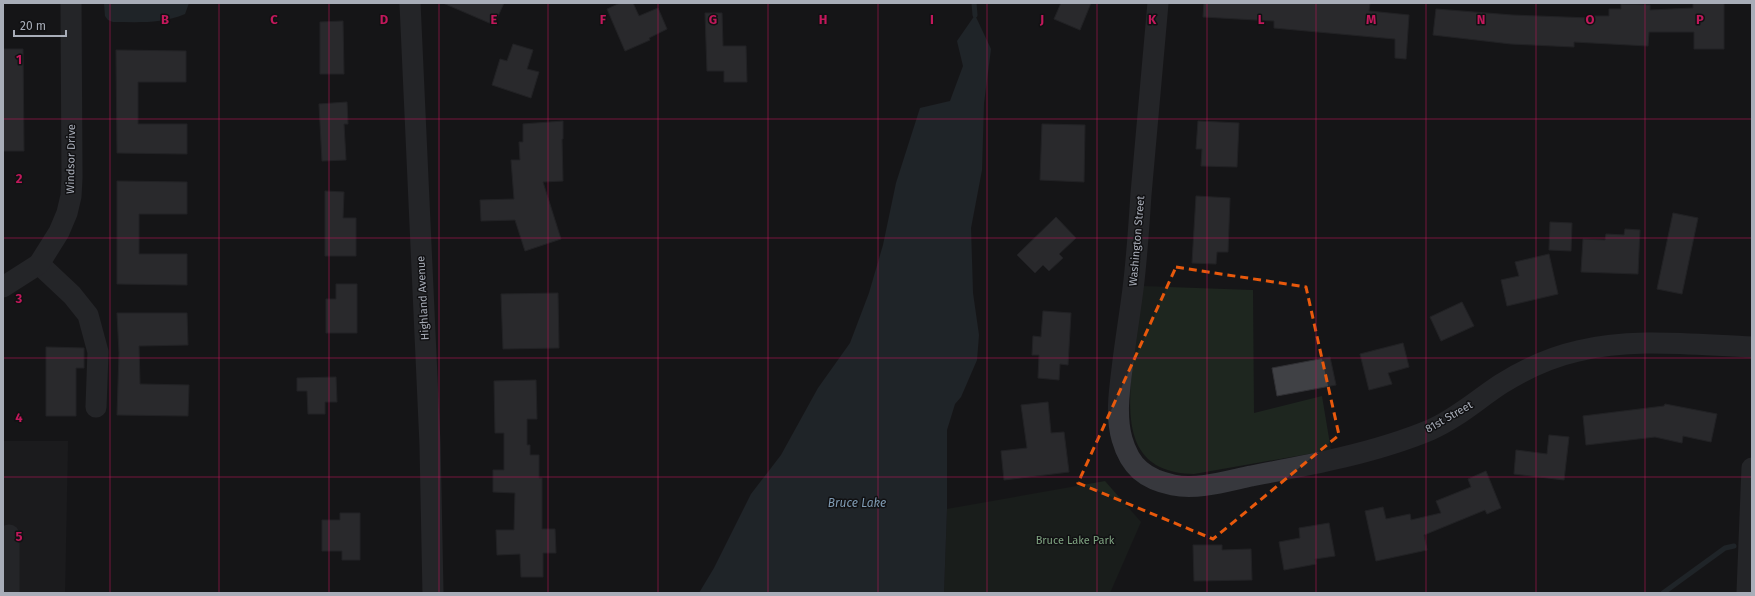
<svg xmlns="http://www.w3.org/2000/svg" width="1755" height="596" font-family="'Fira Sans',sans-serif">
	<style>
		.built { fill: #222225 }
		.green { fill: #1e261f }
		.water { fill: #2c353c }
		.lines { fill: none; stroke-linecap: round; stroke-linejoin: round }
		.stream { stroke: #2c353c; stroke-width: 5 }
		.building { fill: #404145; stroke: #303034 }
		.minor { stroke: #37383d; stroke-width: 21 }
		.marked { fill: none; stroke: #e8590c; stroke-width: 3; stroke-dasharray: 8 5; stroke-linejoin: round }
		.grid { fill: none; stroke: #c2185b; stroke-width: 1; stroke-opacity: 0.55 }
		.labels { text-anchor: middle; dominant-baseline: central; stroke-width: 3; stroke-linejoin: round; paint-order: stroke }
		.street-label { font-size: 11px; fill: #a8adb8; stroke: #111113 }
		.park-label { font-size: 11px; fill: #7fa381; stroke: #111113 }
		.water-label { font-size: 12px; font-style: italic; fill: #7f9bb3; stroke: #111113 }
		.grid-label { font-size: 13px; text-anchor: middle; font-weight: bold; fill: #c2185b; stroke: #111113; stroke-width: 3; stroke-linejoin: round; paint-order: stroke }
	</style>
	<rect width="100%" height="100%" fill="#161618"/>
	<path class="built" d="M3,441H68L65,593H3Z"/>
	<g class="green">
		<path d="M1141,286L1253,290L1254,413L1322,396L1331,450L1194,474C1121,473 1128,411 1133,359C1136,335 1139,310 1141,286Z"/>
		<path d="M1105,481L1141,522L1110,593H944L947,509Z"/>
	</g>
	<g class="water">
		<path d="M104,3H189L185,14C161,24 139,22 113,22L108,20L105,16Z"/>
		<path d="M975,15L991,49L984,103L982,170L971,228L973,293L979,335L977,360L961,397L955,404L947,430V509L944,593H699L714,568L751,494L781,455L818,388L850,343L869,293L883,245L896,183L920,108L950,101L963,66L957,41Z"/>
	</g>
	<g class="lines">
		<g class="stream">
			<path d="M974,3L975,15"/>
			<path d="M1663,593L1725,548L1734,546"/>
		</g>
	</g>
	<g class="building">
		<path d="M443,3H504L494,25Z"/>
		<path d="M620,3H633L639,16L658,8L667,29L649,38L650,40L625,51L607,9Z"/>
		<path d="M1061,3H1091L1080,30L1054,19Z"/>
		<path d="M1204,3H1370L1369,11L1409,15L1406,59L1395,58V39L1274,28V21L1203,17Z"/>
		<path d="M1693,3H1724V49H1694V32H1649L1648,46L1574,42V47L1511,44L1433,35L1436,9L1512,15L1590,18V16H1609V9H1621V4L1650,5V10L1693,8Z"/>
		<path d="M705,13H722L723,46H746L747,82H724V71H707Z"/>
		<path d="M343,21L344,74H320V22Z"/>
		<path d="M513,44L533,50L527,69L539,72L531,98L492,85L500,59L507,61Z"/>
		<path d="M3,49H23L24,151H3Z"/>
		<path d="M116,50L186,51V82H138V124H187V154L117,153Z"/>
		<path d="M347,102L348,124H344L346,160L322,161L319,104Z"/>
		<path d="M563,121V139H562L563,181L543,182L561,239L525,251L515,220L481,221L480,200L514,199L511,160H520L519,142H523V124Z"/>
		<path d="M1198,121L1239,123L1237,167L1201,166L1202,149H1196Z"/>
		<path d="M1042,124L1085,125L1084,182L1040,180Z"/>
		<path d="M117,181L187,182V214H139V254H187V285L117,284Z"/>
		<path d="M325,191L344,192L343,218H356V256H325Z"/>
		<path d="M1196,196L1230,198L1228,252H1217L1216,264L1192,263Z"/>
		<path d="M1673,213L1698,218L1682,294L1657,289Z"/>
		<path d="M1056,217L1076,238L1059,254L1063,258L1049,271L1043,265L1035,273L1017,255Z"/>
		<path d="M1550,222L1572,223L1571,251L1549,250Z"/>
		<path d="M1625,229L1640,230L1638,274L1581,272L1583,239L1605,240L1606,234L1624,235Z"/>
		<path d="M1549,254L1558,294L1507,306L1501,280L1519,276L1515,262Z"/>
		<path d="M336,284H357V333H326V299H336Z"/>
		<path d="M558,293L559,348L503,349L501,294Z"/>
		<path d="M1462,302L1474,326L1441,341L1430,317Z"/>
		<path d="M1043,311L1071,313L1068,365L1060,364L1059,380L1038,378L1039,355H1032L1033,336L1041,337Z"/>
		<path d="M117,313H187L188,345L139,346L140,384L189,385L188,416L117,415L119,353Z"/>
		<path d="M1403,343L1409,367L1388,373L1392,384L1369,390L1360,354Z"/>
		<path d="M46,347L84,348V368H76V416H46Z"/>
		<path d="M1330,357L1336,385L1277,396L1272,368Z"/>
		<path d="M336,377L337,402H325V414H308L307,391H297V378Z"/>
		<path d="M536,380L537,419H527V445H530V455H539V478H542V529H555L556,553H543V577H521L520,554L497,555L496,530H514L515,493L493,492V470H504V433H495L494,381Z"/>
		<path d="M1048,402L1051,433L1064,432L1069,472L1004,480L1001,451L1027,448L1021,405Z"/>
		<path d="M1665,404L1717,414L1711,442L1683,436L1682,443L1655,437L1586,445L1583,416L1664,406Z"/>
		<path d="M1549,435L1569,437L1564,480L1514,474L1516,450L1547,454Z"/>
		<path d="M1486,471L1501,508L1487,514L1485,510L1424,535L1427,550L1376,561L1365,511L1383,507L1386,519L1410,514L1411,520L1441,513L1436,501L1471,487L1468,479Z"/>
		<path d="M340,513H360V560H342V551H322V520H340Z"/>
		<path d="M1329,523L1335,556L1315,559L1316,564L1284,570L1279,542L1300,538L1299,528Z"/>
		<path d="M1193,545H1222V550L1251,549L1252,580L1194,581Z"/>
	</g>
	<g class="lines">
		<g class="minor">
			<path d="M410,3L430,444L433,593"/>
			<path d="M1158,3C1152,67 1147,130 1141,194C1139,225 1137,257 1133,289C1130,313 1126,337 1123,361C1120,387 1115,414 1122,439C1130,467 1145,479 1173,485C1198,490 1227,481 1251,476C1310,465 1375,453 1430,430C1456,419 1478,399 1501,384C1525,369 1551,357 1578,351C1632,337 1697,345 1752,347"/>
			<path d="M39,264L72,295L88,315L98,352L96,407"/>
			<path d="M3,287L39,264L59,232L67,213L71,196L72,178L71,3"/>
			<path d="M9,593V535"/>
			<path d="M1747,593L1752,468"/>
		</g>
	</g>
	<path d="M0 0H1755V596H0ZM1176,267L1306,287L1339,435L1213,539L1078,483Z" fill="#161618" fill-opacity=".55" fill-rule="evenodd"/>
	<path class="marked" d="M1176,267L1306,287L1339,435L1213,539L1078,483Z"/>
	<path class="grid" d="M110,3V593M219,3V593M329,3V593M439,3V593M548,3V593M658,3V593M768,3V593M878,3V593M987,3V593M1097,3V593M1207,3V593M1316,3V593M1426,3V593M1536,3V593M1645,3V593M3,119H1752M3,238H1752M3,358H1752M3,477H1752"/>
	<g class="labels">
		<g class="street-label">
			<text transform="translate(71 159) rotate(-89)">Windsor Drive</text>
			<text transform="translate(1137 241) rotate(-85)">Washington Street</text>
			<text transform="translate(423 298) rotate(-93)">Highland Avenue</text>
			<text transform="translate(1449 417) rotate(-30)">81st Street</text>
		</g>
		<g class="park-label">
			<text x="1075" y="540">Bruce Lake Park</text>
		</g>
		<g class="water-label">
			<text x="857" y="503">Bruce Lake</text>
		</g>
	</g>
	<g class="grid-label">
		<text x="165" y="24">B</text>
		<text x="274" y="24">C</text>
		<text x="384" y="24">D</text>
		<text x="494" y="24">E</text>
		<text x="603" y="24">F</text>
		<text x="713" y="24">G</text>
		<text x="823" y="24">H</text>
		<text x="932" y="24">I</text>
		<text x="1042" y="24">J</text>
		<text x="1152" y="24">K</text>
		<text x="1261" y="24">L</text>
		<text x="1371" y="24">M</text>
		<text x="1481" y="24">N</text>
		<text x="1590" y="24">O</text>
		<text x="1700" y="24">P</text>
		<text x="19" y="64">1</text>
		<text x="19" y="183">2</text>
		<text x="19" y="303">3</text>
		<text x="19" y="422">4</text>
		<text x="19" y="541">5</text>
	</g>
	<rect width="1755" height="596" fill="none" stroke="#a8adb8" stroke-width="8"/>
	<path d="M14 30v6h52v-6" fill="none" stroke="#a8adb8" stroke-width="2"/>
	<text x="20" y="30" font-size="12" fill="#a8adb8" stroke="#111113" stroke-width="3" paint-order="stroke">20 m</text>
</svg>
